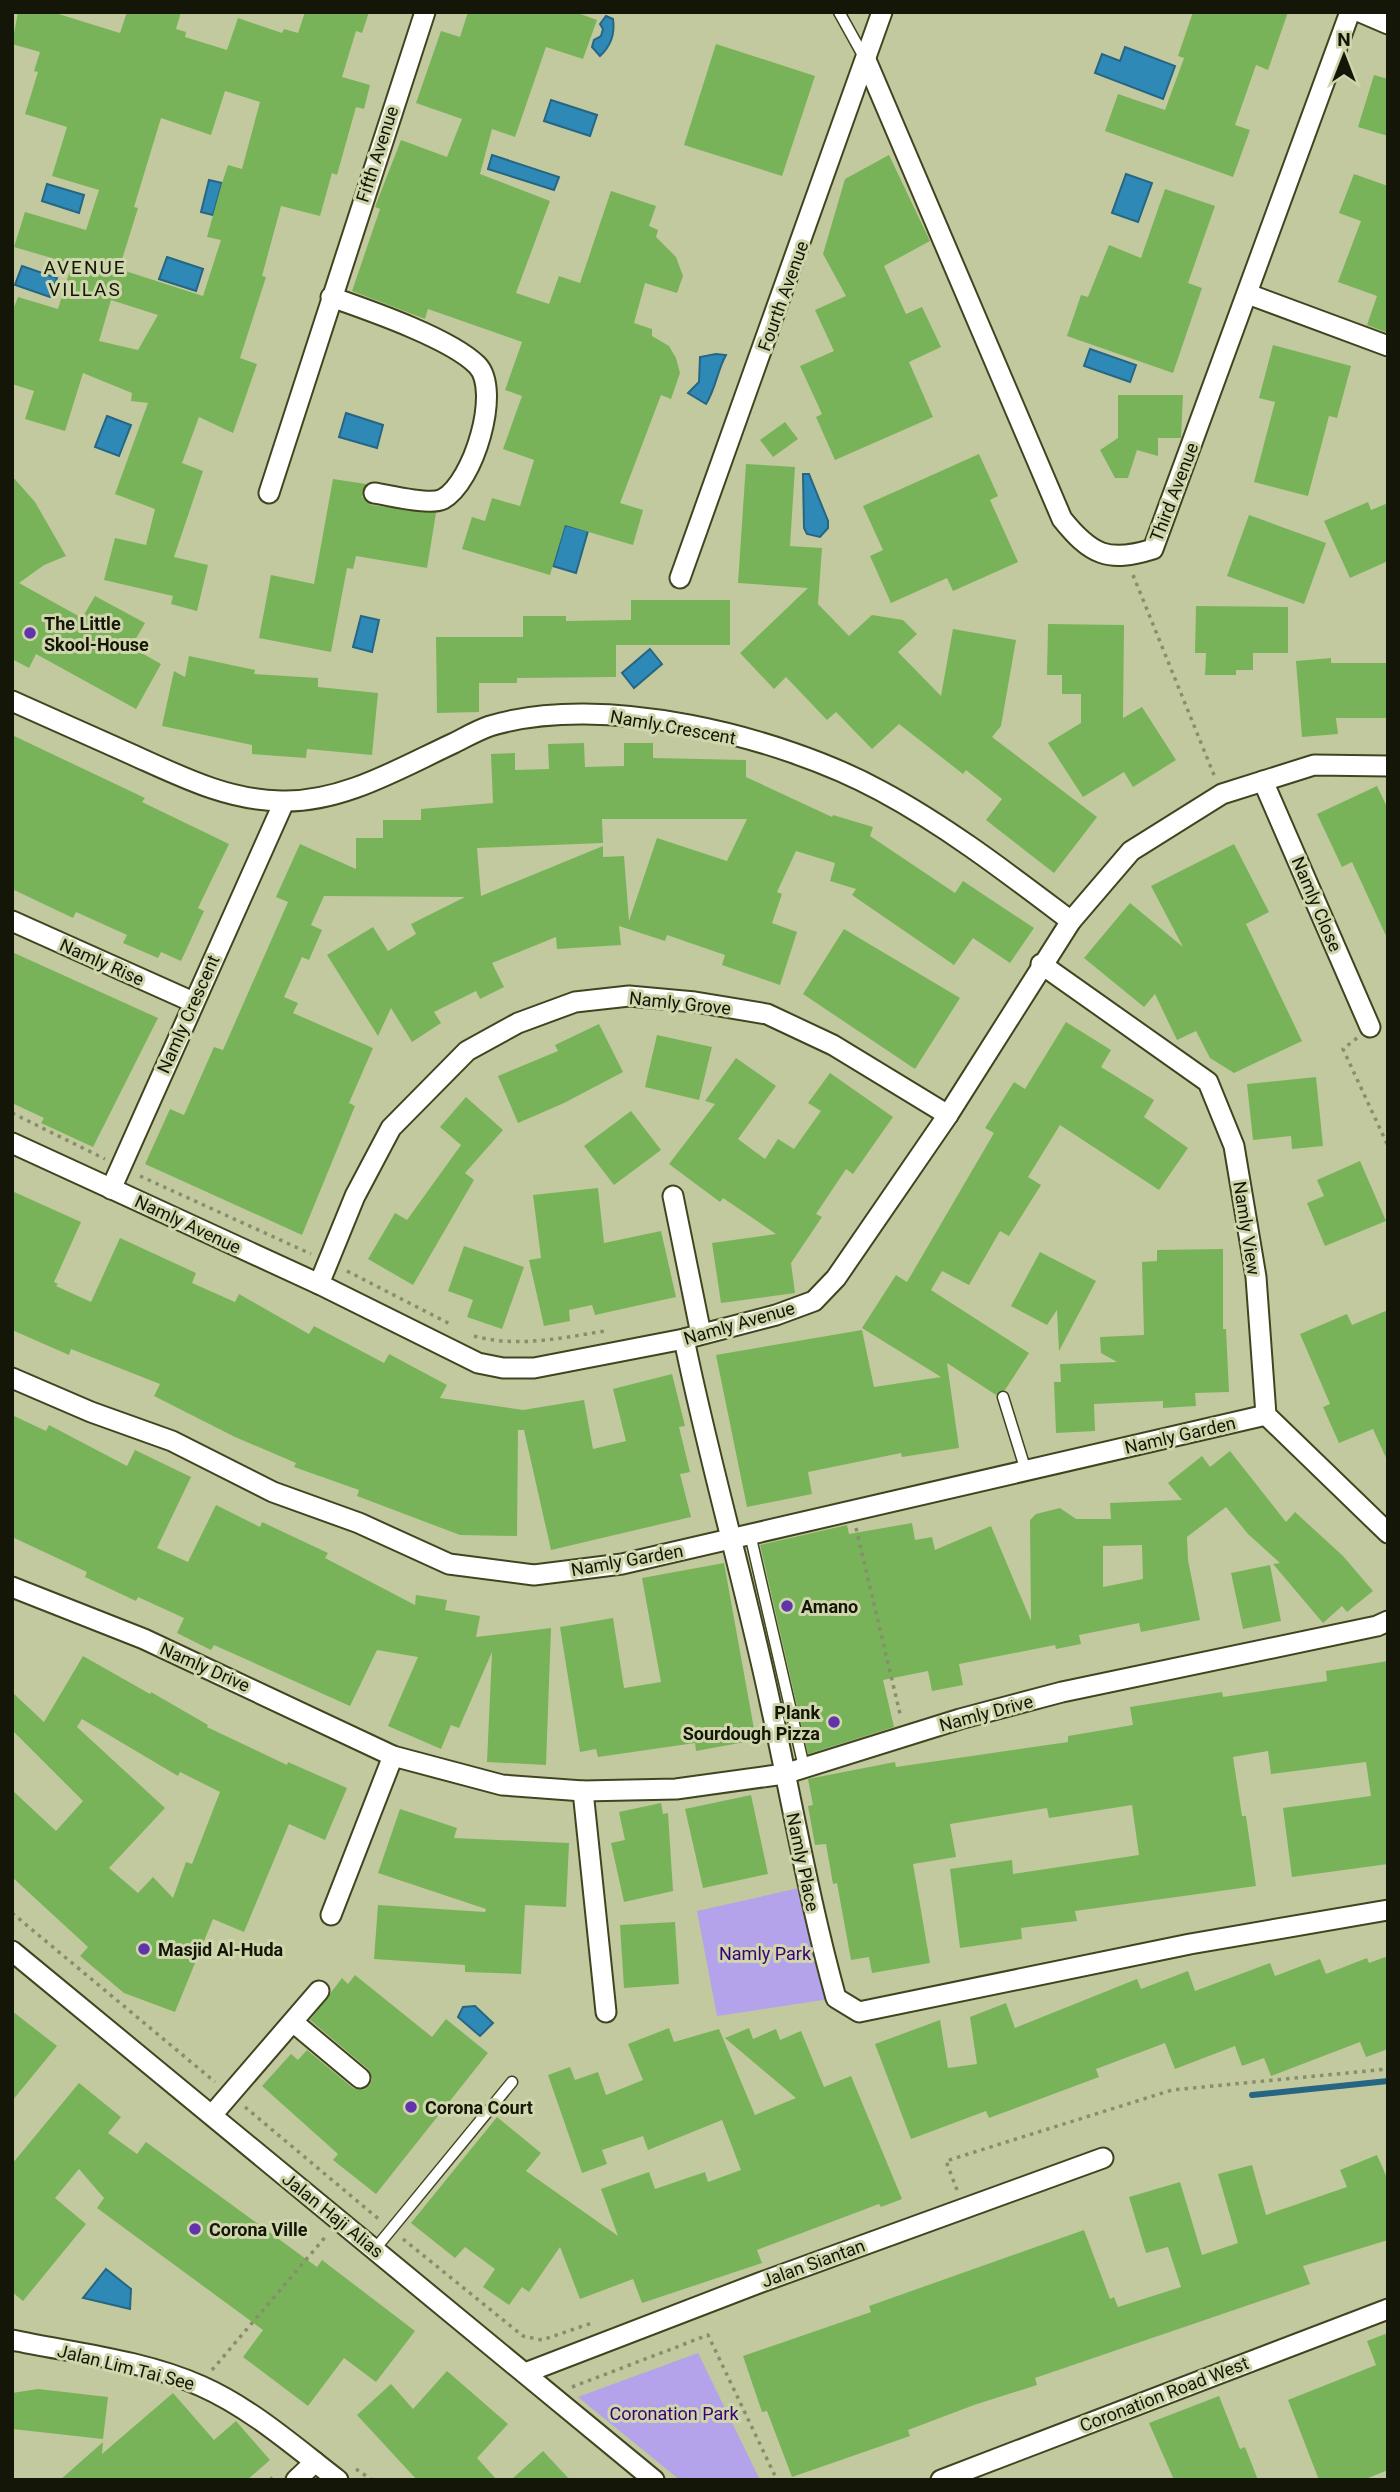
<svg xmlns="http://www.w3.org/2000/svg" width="1400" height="2492" font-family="Roboto,sans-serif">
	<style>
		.green { fill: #b4a2ea }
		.water { fill: #2e89b7; stroke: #266682; stroke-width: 2 }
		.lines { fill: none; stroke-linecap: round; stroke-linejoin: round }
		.stream { stroke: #266682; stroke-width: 6 }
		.building { fill: #79b359; fill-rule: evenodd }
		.service-casing { stroke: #40451f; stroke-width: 13 }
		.minor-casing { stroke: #40451f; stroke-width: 23 }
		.path { stroke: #888e6d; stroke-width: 3.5; stroke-dasharray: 3.5 5; stroke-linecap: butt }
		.service { stroke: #fff; stroke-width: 10 }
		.minor { stroke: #fff; stroke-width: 19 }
		.poi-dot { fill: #6134ac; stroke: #cfd6ab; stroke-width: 2.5 }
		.labels { text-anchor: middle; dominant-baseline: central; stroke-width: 6; stroke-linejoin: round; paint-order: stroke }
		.street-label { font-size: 18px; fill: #141607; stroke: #cfd6ab }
		.poi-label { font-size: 18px; font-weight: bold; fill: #141607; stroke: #cfd6ab; text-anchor: start }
		.park-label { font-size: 18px; fill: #3b0278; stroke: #cfd6ab }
		.neighbourhood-label { font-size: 19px; letter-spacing: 2px; fill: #141607; stroke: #cfd6ab }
	</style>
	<rect width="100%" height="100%" fill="#c2c99f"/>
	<g class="green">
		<path d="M808,1886L836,1998L717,2016L697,1911Z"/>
		<path d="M698,2353L760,2480H680L578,2397Z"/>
	</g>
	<g class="water">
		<path d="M606,16L613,19C615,33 611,46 600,56L592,47L594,40L601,36L603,29L600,24Z"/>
		<path d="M1125,47L1175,66L1163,99L1095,73L1102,54L1120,61Z"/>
		<path d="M551,100L597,115L590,136L544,121Z"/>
		<path d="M492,155L559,177L554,190L488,169Z"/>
		<path d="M1126,174L1152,183L1138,222L1112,213Z"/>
		<path d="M209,180L222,183L213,215L201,212Z"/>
		<path d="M47,184L84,195L79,213L42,201Z"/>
		<path d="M167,257L203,269L196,291L159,279Z"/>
		<path d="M22,266L57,278L50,297L15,285Z"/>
		<path d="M1090,349L1136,365L1130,382L1084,366Z"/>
		<path d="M716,354L726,355C717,371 716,388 706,404L688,393L699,382L700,357Z"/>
		<path d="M346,413L383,425L377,448L339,437Z"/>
		<path d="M107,416L131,425L119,456L95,447Z"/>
		<path d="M803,474H809L828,521V528L820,537L807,534L804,528Z"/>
		<path d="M565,525L588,531L576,573L553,566Z"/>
		<path d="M361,616L379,620L372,652L353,647Z"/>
		<path d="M650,649L662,664L634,688L622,673Z"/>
		<path d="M475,2006L493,2023L480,2036L458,2017L463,2007Z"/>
		<path d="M106,2269L131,2289L130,2309L83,2298Z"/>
	</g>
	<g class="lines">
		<path class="stream" d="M1252,2095L1388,2081"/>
	</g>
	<g class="building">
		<path d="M18,12H52L120,33L127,12H181L176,29L186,32L185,37L227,50L238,18L282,33L284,29L298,33L305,12H369L362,33L356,31L342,77L370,85L364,109L356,107L337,175L332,173L320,216L281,206L262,276L266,277L240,358L257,364L233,433L199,417L182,463L203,471L174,557L208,565L197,611L171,604L173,596L104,580L115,538L146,545L155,509L115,494L148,403L131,401L132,393L83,373L65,431L25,419L34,391L12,384V312L18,297L58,309L72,264L14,247L25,212L86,230L99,190L52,176L67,127L25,114L38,72L34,71L40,52L12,44ZM225,91L260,102L242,169L228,165L222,183L207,237L221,240L203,296L119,269L138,208L134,207L161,118L211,135ZM111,300L158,315L138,350L99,341Z"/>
		<path d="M468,12H575L597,20L583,59L546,47L515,137L492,129L480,174L550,201L516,293L549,304L559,276L580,283L611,191L656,206L649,226L658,230L656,237L676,257L683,276L677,293L645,283L634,323L652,329V336L669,346L676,358L680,373L671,399L661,395L620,503L643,510L633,545L565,525L550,575L462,549L472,517L485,521L492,498L520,506L534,460L503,449L522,396L505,390L522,342L428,309L425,319L352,291L380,209L375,207L401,140L447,157L462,119L416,103L441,31L460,37Z"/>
		<path d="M1193,12H1288L1268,70L1256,65L1235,125L1250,130L1233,177L1105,131L1118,94L1165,110L1184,58L1178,56Z"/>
		<path d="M716,44L815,76L782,176L684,145Z"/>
		<path d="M1374,75L1388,79V136L1358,127Z"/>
		<path d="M889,155L930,241L884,266L906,314L922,307L941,347L909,362L933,417L835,460L816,417L822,414L800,366L834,351L815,310L846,296L823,254L845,179Z"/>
		<path d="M1354,174L1388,186V333L1367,325L1377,296L1338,282L1361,221L1339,213Z"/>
		<path d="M1165,189L1215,206L1188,283L1202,288L1173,373L1067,336L1081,295L1088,297L1109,245L1141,258Z"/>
		<path d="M1273,345L1351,366L1337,418L1329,416L1308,496L1254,482L1275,402L1259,398Z"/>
		<path d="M1118,395H1183L1181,438H1158V456L1137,450L1128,478H1115L1100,450L1118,438Z"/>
		<path d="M785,422L798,439L773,457L760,440Z"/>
		<path d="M979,454L998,496L990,500L1018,562L953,591L947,578L891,603L870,556L883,550L863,506Z"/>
		<path d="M746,464L795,467L790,546L822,548L818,604L849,636L872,615L903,620L917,634L898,652L941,696L953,629L1016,640L1001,726L992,737L1097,817L1054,873L986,820L1002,799L966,770L963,774L899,724L872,749L836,712L827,720L786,677L774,689L740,653L808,588L738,583Z"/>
		<path d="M12,476L35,502L66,556L44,565L19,583L82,618L95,596L145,623L131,647L161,664L136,709L36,654L29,668L12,659Z"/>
		<path d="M333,479L366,484L362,497L371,505L436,513L427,568L356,556L353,569L347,568L331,652L259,638L271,575L314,584Z"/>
		<path d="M1368,502L1371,510L1388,503V561L1350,578L1324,521Z"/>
		<path d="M1249,515L1326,543L1304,604L1227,576Z"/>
		<path d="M631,600H730V645H616V677L517,678V683H479V712L437,713L436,637H523V616H566V621L631,620Z"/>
		<path d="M1196,606L1288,607V653H1253V670H1236V675H1205L1206,653H1195Z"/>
		<path d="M1048,624L1124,625L1123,718L1142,707L1176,760L1133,787L1124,772L1083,797L1048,743L1081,723V694H1062V675H1047Z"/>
		<path d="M189,656L255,670L254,674L318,678V687L378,693L372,755L307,749L306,758L252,754V745L162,726L174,671L185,677Z"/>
		<path d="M1331,658V663H1388V718H1336L1338,734L1302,737L1296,661Z"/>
		<path d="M12,735L145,798L142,802L229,844L198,908L204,911L181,961L161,952L158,958L123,943L127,935L76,912L73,918L12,889Z"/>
		<path d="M584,743L585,767L624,766V743H653V758L746,760V777L832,817L833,815L873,827L870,836L955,893L963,881L1034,928L1010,963L973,938L954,965L852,895L856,889L830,881L835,863L796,851L777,892L782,894L772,923L797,932L780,985L722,965L725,955L667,935L665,941L619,926L621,945L557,949L556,937L492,963L504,987L480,999L476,991L434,1012L441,1023L412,1042L391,1008L378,1036L327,955L373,927L388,951L416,934L411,924L465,897L324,896L311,925L322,930L309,960L302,957L284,997L298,1003L293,1013L373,1048L349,1103L355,1106L302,1235L145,1164L170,1109L184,1115L214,1047L223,1050L288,902L276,897L300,844L356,869V838H383V820H421V809L493,803L491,754L515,753V770L549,769L548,744ZM602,819H747L727,861L657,838L629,921L624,856L603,857V846L481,896L477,848L603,843Z"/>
		<path d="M1377,786L1388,809V940L1352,862L1342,867L1317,814Z"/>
		<path d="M1234,844L1269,912L1246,924L1302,1041L1234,1073L1210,1058L1196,1031L1177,1040L1155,994L1144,1007L1084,958L1130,903L1183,947L1151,886Z"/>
		<path d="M844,929L960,998L915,1069L803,994Z"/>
		<path d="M12,952L158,1018L93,1147L41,1123L44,1118L12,1103Z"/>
		<path d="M1066,1022L1111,1050L1101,1067L1154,1100L1144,1117L1188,1148L1159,1190L1060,1125L1028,1177L1041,1185L1009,1236L1000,1231L969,1285L942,1271L931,1290L1029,1353L1005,1390L996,1395L947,1363L959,1448L902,1457L901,1453L808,1472L812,1494L747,1507L716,1355L862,1330L874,1387L941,1377L862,1328L896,1275L907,1282L994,1133L985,1128L1014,1082L1025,1089Z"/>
		<path d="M599,1024L623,1072L564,1103L518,1123L498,1076L558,1051L555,1045Z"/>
		<path d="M657,1035L712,1047L699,1100L645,1087Z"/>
		<path d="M736,1058L776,1086L738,1139L765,1159L778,1139L794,1149L821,1111L808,1103L830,1073L893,1117L853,1174L846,1169L816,1214L822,1217L791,1263L795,1293L721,1303L712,1243L776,1234L723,1198L720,1202L669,1164L715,1104L705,1101Z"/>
		<path d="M1316,1077L1323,1146L1292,1149L1291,1136L1253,1140L1247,1084Z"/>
		<path d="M466,1097L503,1130L465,1173L474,1180L413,1285L368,1259L395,1213L407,1220L461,1145L440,1127Z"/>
		<path d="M631,1111L661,1150L614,1185L584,1146Z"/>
		<path d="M1360,1161L1386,1221L1325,1246L1307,1203L1324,1196L1317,1180Z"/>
		<path d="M598,1188L604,1243L661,1231L676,1297L595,1315L592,1305L569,1310L570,1321L544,1326L529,1260L541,1258L533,1195Z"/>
		<path d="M12,1191L81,1222L54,1282L58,1284L56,1286L91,1302L120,1238L196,1273L192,1283L235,1302L239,1294L309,1334L314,1326L384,1363L389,1354L447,1385L440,1398L523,1410L584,1400L593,1449L626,1441L613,1389L672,1374L685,1426L679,1427L690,1472L680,1474L691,1517L551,1550L524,1430H518L517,1536L460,1535L357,1496L359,1490L294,1467L296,1463L235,1437L154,1396L160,1384L71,1349L69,1355L12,1330Z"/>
		<path d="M464,1246L524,1267L502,1329L467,1317L473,1300L448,1291Z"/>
		<path d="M1223,1249V1329H1226L1229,1392L1195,1393L1196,1406L1163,1408V1401L1094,1404L1095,1431L1056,1433L1054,1382H1061L1060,1364L1117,1362L1101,1353L1100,1337L1144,1335L1142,1262L1157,1261V1250Z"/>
		<path d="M1040,1252L1096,1281L1059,1351L1057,1310L1047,1325L1011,1306Z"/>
		<path d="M1388,1310V1462L1373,1429L1339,1443L1323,1407L1330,1404L1300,1334L1347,1314L1352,1325Z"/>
		<path d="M12,1415L46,1431L49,1425L127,1466L135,1450L191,1477L157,1548L188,1562L216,1505L260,1527L262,1522L328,1553L325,1558L415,1605L416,1595L447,1600L445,1610L480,1616L476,1637L551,1628L546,1765L487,1762L492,1652L459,1728L451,1725L441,1749L388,1726L418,1657L377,1650L350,1706L214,1645L211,1650L177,1633L184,1618L138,1597L136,1601L85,1577L87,1572L12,1537Z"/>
		<path d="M1230,1451L1286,1522L1295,1512L1343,1556L1373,1591L1347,1612L1342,1606L1323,1623L1273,1564L1280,1563L1248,1534L1226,1507L1187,1537L1188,1560L1200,1620L1141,1632L1139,1623L1079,1635L1081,1644L1056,1649L1055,1645L959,1664L963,1685L932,1691L928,1671L883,1680L894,1727L808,1754L760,1545L847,1525L849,1534L912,1523L915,1540L932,1537L935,1550L991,1526L1031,1621L1030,1520L1036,1514L1060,1508L1076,1519H1111L1110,1503L1182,1500L1168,1483L1202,1456L1210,1467ZM1142,1545L1143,1579L1103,1587V1546Z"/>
		<path d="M724,1563L756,1740L696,1751L695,1743L598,1757L596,1749L580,1752L560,1627L613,1618L624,1688L661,1682L642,1578Z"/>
		<path d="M1270,1565L1281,1621L1243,1629L1231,1573Z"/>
		<path d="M83,1656L150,1694L151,1692L208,1725L207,1727L287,1765L288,1762L347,1788L325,1840L289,1824L244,1932L213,1919L175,2012L124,1993L80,1956L88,1947L12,1877V1790L56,1831L83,1801L12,1730V1692L44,1722ZM82,1719L178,1776L180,1772L220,1792L192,1864L186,1862L173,1898L153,1877L138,1893L109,1868L165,1808L77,1727Z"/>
		<path d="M1388,1661V1864L1292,1877L1283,1808L1371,1796L1366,1762L1271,1774L1268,1751L1233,1757L1242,1816H1246L1256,1886L1075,1911L1077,1921L1021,1928L1022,1939L960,1948L950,1869L1012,1860L1013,1874L1139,1855L1132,1805L1049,1818L1047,1808L950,1824L956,1857L913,1864L930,1963L872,1973L869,1957L851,1960L837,1883L833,1884L826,1844L815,1845L808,1806L813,1805L808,1779L895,1762L896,1767L1068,1742V1736L1133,1725L1130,1707L1222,1692L1223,1697L1327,1681L1326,1671Z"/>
		<path d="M751,1795L768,1874L703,1888L685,1809Z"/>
		<path d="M661,1803L663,1814L668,1813L673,1891L624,1902L611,1843L625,1840L619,1812Z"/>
		<path d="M400,1809L457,1828L454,1838L569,1843L566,1907L525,1905L521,1974L465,1972V1965L374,1959L378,1905L485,1912L486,1909L378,1873Z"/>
		<path d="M675,1922L679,1984L624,1988L620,1925Z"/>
		<path d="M1388,1956V2049L1366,2057L1360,2042L1271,2076L1264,2058L1242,2066L1235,2046L1175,2069L1165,2043L1096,2069L1099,2077L989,2118L986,2111L911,2139L875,2044L940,2020L948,2068L977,2064L970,2017L1006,2003L1015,2028L1137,1979L1141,1989L1188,1971L1195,1991L1270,1963L1275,1976L1320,1959L1326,1974L1367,1958L1369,1963Z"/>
		<path d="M355,1975L432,2037L446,2019L488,2053L376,2194L333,2160L338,2154L262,2086L291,2054L298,2060L307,2050L353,2088L364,2090L370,2085L372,2079L368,2069L310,2020L342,1978L348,1984Z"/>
		<path d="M12,2011L57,2046L12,2101Z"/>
		<path d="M669,2028L674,2042L719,2029L755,2115L796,2098L725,2038L749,2028L753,2039L776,2029L780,2040L801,2031L824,2087L851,2076L902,2199L881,2207L879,2204L757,2250L762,2263L642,2303L633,2279L580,2299L560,2247L529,2292L522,2287L509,2305L483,2287L495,2269L465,2247L455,2258L411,2223L497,2117L541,2153L526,2171L618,2236L601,2189L649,2172L655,2189L705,2172L708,2182L741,2170L722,2120L648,2150L643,2136L602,2150L607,2164L582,2173L548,2075L570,2067L575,2080L598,2072L606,2095L643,2080L628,2044Z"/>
		<path d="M79,2083L121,2117L108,2133L137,2154L146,2142L317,2267L322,2260L415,2331L376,2382L344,2358L308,2406L243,2357L263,2330L97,2208L104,2198L79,2169L55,2198L86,2224L23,2301L12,2292V2164Z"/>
		<path d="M1377,2155L1388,2180V2240L1303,2266L1310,2284L1035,2378L1037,2385L974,2405L908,2430L910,2436L792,2477L767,2411L762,2412L743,2356L871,2312L869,2306L1084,2230L1110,2299L1114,2297L1118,2307L1181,2287L1168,2247L1146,2253L1129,2197L1180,2182L1202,2255L1238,2243L1218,2174L1252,2165L1266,2215L1347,2187L1340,2170Z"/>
		<path d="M1388,2333V2470L1363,2480H1319L1288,2400L1376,2365L1367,2341Z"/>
		<path d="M447,2371L508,2424L477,2458L497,2480H417L357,2415L391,2384L413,2409Z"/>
		<path d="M38,2389L108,2397L103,2439L12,2429V2393Z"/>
		<path d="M173,2393L214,2440L236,2421L270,2460L247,2480H60L103,2442L102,2454Z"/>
		<path d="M1219,2396L1240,2449L1245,2447L1258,2480H1174L1149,2423Z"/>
		<path d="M543,2451L570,2480H511Z"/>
	</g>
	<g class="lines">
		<g class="service-casing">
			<g id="service">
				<path d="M839,12L864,57"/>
				<path d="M1003,1397L1026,1471"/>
				<path d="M750,1534L804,1767"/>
				<path d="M375,2249L512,2082"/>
			</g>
		</g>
		<g class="minor-casing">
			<g id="minor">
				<path d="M1360,12L1388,24"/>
				<path d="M866,60L1062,519C1091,555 1108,563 1153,549L1350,12"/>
				<path d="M1248,294L1388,346"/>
				<path d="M331,297C368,310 450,338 477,365C502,390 473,483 443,499C430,506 389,495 374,493"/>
				<path d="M269,493L425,12"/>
				<path d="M680,578L882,12"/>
				<path d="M12,701C53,719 93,737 133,755C182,777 227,800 281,801C342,803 400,768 454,743C466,737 478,730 490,726C602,692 780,736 881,791C948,827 1010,875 1071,921"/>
				<path d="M1263,781L1370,1027"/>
				<path d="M12,921L193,1002"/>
				<path d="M1041,964L1208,1082L1234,1146L1256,1277L1266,1415L1388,1533"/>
				<path d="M12,1143L319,1284L478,1363L503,1368H534L684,1339L776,1315L814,1301L836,1278L948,1115L1071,921L1131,851L1222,794L1314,765L1388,766"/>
				<path d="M111,1189L284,802"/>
				<path d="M673,1196L701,1334"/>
				<path d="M319,1284L355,1196L391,1128L467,1051L518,1023L575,1002L629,996L695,1002L767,1014L833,1045L948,1115"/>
				<path d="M684,1339C709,1461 744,1580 770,1702C792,1801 809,1901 836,1998L859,2012L1190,1944L1388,1910"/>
				<path d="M12,1378L91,1412L172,1441L273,1492L359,1523L449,1564L534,1575L622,1564L1266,1415"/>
				<path d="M12,1587L144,1639L393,1756L502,1785L583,1791L676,1789L784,1774L960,1719L1062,1692L1377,1626L1388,1621"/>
				<path d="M583,1791L606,2012"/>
				<path d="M331,1915L393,1756"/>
				<path d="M12,1951L654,2480"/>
				<path d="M293,2022L360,2078"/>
				<path d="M212,2115L319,1991"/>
				<path d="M12,2340C74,2353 143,2360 201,2386C251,2408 295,2447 338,2480"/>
				<path d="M525,2373L759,2283L1103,2158"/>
				<path d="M296,2480L315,2462"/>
				<path d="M941,2480L1388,2309"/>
			</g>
		</g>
		<g class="path">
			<path d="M1133,575L1214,775"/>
			<path d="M1357,1038L1343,1049L1388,1146"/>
			<path d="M12,1113L105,1159"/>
			<path d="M140,1176L311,1254"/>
			<path d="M347,1271L452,1325"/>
			<path d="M474,1336C518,1348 561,1338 605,1331"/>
			<path d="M856,1528L901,1718"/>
			<path d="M12,1913L215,2082"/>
			<path d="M245,2107L381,2221"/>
			<path d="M957,2190L946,2161L1172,2090L1388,2069"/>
			<path d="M403,2239L523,2336L542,2340L592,2323"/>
			<path d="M212,2370L327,2235"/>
			<path d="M572,2387L708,2335L777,2480"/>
			<path d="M356,2469L372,2480"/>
			<path d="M270,2480L276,2474"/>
		</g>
		<use href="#service" class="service"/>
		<use href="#minor" class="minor"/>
	</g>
	<g class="poi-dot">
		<circle cx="30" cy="633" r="7"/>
		<circle cx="787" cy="1606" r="7"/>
		<circle cx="834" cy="1722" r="7"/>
		<circle cx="144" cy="1949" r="7"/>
		<circle cx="411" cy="2107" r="7"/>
		<circle cx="195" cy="2229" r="7"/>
	</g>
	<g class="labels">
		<g class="street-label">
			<text transform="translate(377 154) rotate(-72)">Fifth Avenue</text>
			<text transform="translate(783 296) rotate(-70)">Fourth Avenue</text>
			<text transform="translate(1174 492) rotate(-69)">Third Avenue</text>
			<text transform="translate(673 727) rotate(10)">Namly Crescent</text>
			<text transform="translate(1317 904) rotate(67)">Namly Close</text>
			<text transform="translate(102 962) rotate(24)">Namly Rise</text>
			<text transform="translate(680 1003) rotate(6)">Namly Grove</text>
			<text transform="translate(188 1014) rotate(-66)">Namly Crescent</text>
			<text transform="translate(188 1224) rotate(25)">Namly Avenue</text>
			<text transform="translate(1247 1228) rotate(81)">Namly View</text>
			<text transform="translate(739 1323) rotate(-16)">Namly Avenue</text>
			<text transform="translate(1180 1435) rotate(-13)">Namly Garden</text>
			<text transform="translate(627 1560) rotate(-10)">Namly Garden</text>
			<text transform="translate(205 1667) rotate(24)">Namly Drive</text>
			<text transform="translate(986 1713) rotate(-15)">Namly Drive</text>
			<text transform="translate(803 1862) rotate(78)">Namly Place</text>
			<text transform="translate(333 2215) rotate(39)">Jalan Haji Alias</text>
			<text transform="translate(813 2263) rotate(-20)">Jalan Siantan</text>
			<text transform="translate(126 2367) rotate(14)">Jalan Lim Tai See</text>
			<text transform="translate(1164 2394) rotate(-21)">Coronation Road West</text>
		</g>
		<g class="poi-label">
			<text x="44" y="623">The Little<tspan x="44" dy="21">Skool-House</tspan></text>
			<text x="801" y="1606">Amano</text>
			<text x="820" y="1712" text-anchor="end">Plank<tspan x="820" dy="21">Sourdough Pizza</tspan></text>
			<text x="158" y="1949">Masjid Al-Huda</text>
			<text x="425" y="2107">Corona Court</text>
			<text x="209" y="2229">Corona Ville</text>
		</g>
		<g class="park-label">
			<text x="765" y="1953">Namly Park</text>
			<text x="674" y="2413">Coronation Park</text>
		</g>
		<g class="neighbourhood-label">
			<text x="85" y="267">AVENUE<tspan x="85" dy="22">VILLAS</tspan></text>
		</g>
	</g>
	<rect width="1400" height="2492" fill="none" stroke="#141607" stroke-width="28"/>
	<g transform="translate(1344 56)" stroke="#cfd6ab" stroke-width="5" paint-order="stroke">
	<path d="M0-5L12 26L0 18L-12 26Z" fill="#141607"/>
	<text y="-10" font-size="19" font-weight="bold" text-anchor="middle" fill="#141607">N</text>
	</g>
</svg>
